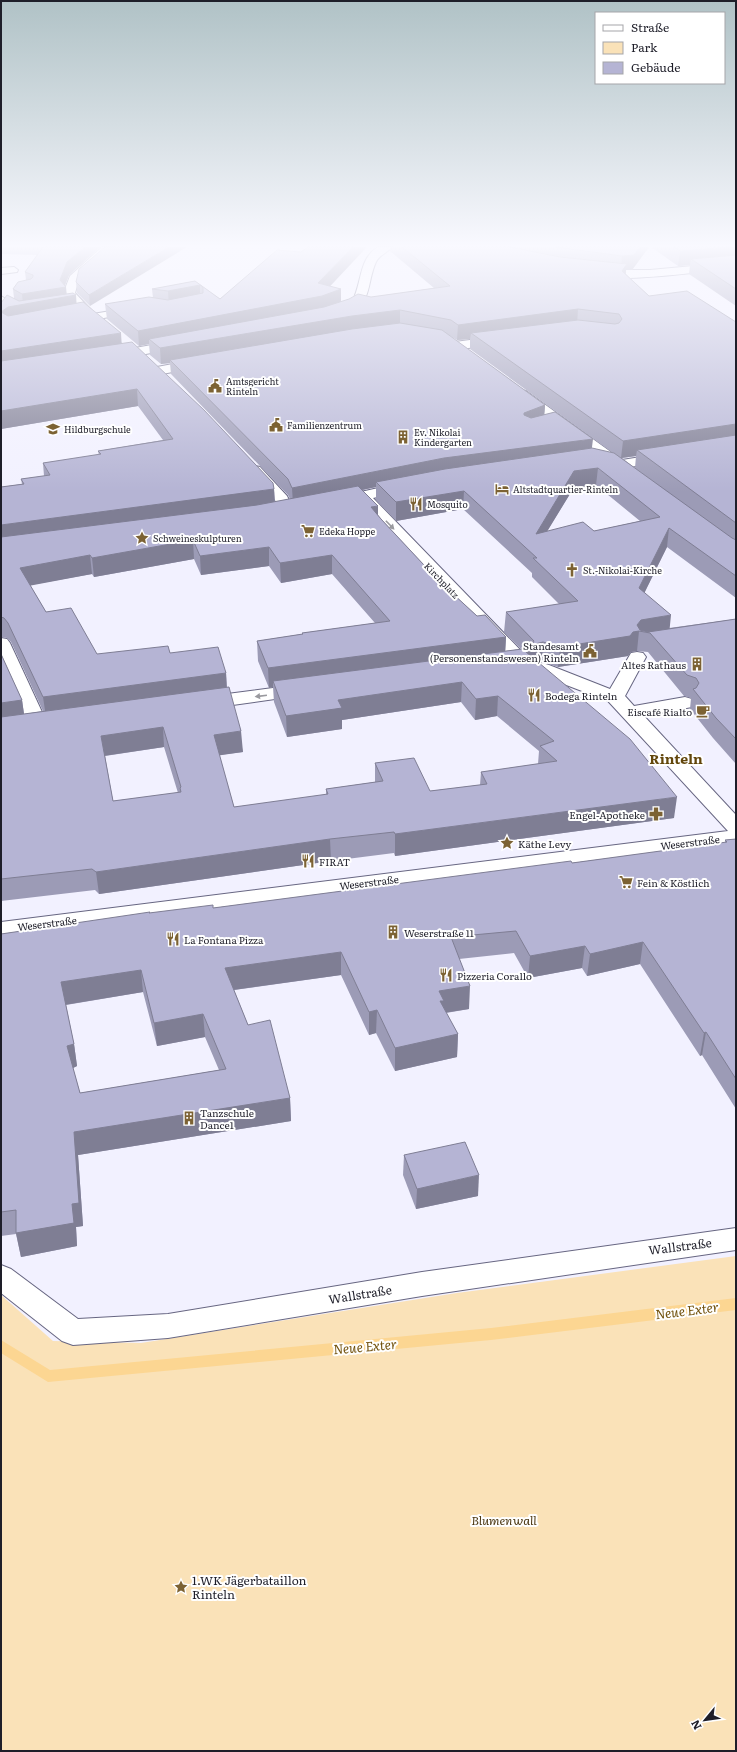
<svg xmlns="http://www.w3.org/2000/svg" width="737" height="1752" font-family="Literata,serif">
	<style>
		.green { fill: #fae2b8 }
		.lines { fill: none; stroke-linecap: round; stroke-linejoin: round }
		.stream { fill: #fcd692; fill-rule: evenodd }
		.lane-casing { stroke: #676682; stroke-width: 2 }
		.street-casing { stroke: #676682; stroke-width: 2 }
		.lane { fill: #fff; fill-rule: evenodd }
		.street { fill: #fff; fill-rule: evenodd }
		.wall { fill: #9c9bb6; fill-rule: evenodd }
		.shaded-wall { fill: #7f7e94 }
		.building { fill: #b5b4d4; stroke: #7f7e94; fill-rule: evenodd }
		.oneway { fill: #9a9a9f }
		.labels { text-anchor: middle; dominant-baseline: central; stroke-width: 4; stroke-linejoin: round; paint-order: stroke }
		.far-poi-label { font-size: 9px; fill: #1e1e29; stroke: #fff; text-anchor: start }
		.far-street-label { font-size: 9px; fill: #1e1e29; stroke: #fff }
		.poi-label { font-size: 10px; fill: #1e1e29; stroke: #fff; text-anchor: start }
		.street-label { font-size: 10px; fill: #1e1e29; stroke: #fff }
		.near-street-label { font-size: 12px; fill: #1e1e29; stroke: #fff }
		.near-park-label { font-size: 12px; font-style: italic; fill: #4b3711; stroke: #fff }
		.near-poi-label { font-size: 12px; fill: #1e1e29; stroke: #fff; text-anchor: start }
		.near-water-label { font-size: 13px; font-style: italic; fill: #71510c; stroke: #fff }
		.district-label { font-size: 14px; font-weight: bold; fill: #62460b; stroke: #fff }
	</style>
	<rect width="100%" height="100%" fill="#f2f1ff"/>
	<path class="green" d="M736,1256V1751H1V1295L53,1341L141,1343L457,1293Z"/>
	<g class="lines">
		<path class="stream" d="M736,1298V1310L491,1340L48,1382L1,1353V1340L50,1370L491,1328Z"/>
		<g class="lane-casing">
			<g id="lane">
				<path d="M14,267L18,270L17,272L1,274V268Z"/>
				<path d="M1,296L22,309H27L29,311C20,319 9,308 1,303Z"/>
				<path d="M128,308L131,309V313L93,320L88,317L93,314Z"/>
			</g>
		</g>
		<g class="street-casing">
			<g id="street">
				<path d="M102,247H115L79,279L75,293L96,315L90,319L86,318L63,294L70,276Z"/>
				<path d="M378,247H392C387,253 379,255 376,262C367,281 372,303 350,313C344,315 340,317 335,316L333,313L335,310L353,300C362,282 359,258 378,247Z"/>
				<path d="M736,262V268C716,270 602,286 592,273L598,270H650Z"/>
				<path d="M499,336L505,340L503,343L455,350L449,346L455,342Z"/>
				<path d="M179,340L185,344L184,347L113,360L107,356L113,352Z"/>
				<path d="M199,359L204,360L206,363L204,366L157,375L152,374L150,371L152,368L157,367Z"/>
				<path d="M521,390L526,391L622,460L666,453L671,454L673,457L671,460L666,461L618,469L594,465L592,462L594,459L600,458L516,397L514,394L516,391Z"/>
				<path d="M255,466L260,467L287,496L294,511L292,514H280L275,500L248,470L250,467Z"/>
				<path d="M405,482L410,484L413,487L410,490L373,498L528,658L531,662L528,666L522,667L516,666L359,501L339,506L334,504L331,501L334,498Z"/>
				<path d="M1,638L7,639L10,643L48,725L45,729L38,731L31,729L28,725L1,663Z"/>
				<path d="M637,652L643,653L646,657L625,696L634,706L685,697L692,699L695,703L692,707L644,716L736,815V842L1,936V922L728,831L608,701L535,673L533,669L535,665L542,663L549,665L610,689L631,653Z"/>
				<path d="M303,684L310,686L312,690L310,694L204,709L197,707L194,703L197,699L204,697Z"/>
				<path d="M736,1228V1250L422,1296L168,1338L73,1345L62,1341L1,1293V1265L11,1269L78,1319L168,1314L422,1272Z"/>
			</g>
		</g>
		<use href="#lane" class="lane"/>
		<use href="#street" class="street"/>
	</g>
	<g class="wall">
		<path d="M1,247H100L69,275L65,286L66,294L76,295V303L122,343L274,489L275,502L290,499L288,495L171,374L170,363L161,364L150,355L149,344L139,346L107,319L105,304L153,298L152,289L195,281L220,299L330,287L341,289V302L434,288L390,251V247H649L632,270H626V274L649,296L736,322V598L667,547L644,593L669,628L736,619V764L713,738L690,709L691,698L684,696L648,652L637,651L631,652L628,656L558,667L542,662L539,663L674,818L395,856L394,853L331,861L99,894L95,890L1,901V654L22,700L24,714L43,711L11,642L7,638L1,637V487L22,484L21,479L44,476L43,463L99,455L98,451L163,440L138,406L1,429V303L14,298L13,289L26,280L25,272L37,255L1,254ZM448,335L450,336L457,340L470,339V349L613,453L592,448L544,415L545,405ZM636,456L635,468L622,458ZM596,485L640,521L594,531H547L573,489ZM376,487V500L396,521L463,509L532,573V577L559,604L506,612L504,632L521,649L505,651L506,637L477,616L438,580L381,519L378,515L363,490ZM194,559L201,575L269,566L281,583L332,574L375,623L302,633V634L257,641L258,661L269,688L273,687L274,702L287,737L342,729V720L461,702L475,720L497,716L539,751L538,764L481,772L480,785L430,791L375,763V782L326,789V795L234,807L219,755L243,752L227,688L226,673L170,653L97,654L46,612L30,585L92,574L94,577ZM164,747L178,793L113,801L105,756Z"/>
		<path d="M105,247L90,306L77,293L76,282Z"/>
		<path d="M651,247H736V306L689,274L690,265L678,266Z"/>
		<path d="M736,839V1109L702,1055L700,1056L640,964L587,976L582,968L528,978L514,953L459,959L469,1009L446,1013L458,1034L457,1057L395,1071L376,1033L369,1035L341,975L234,990L248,1025L290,1098L291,1121L78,1155L83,1226L76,1227L77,1246L21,1257L16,1234L1,1236V934L150,913L213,908L572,863L725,843V840ZM143,992L157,1046L205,1037L219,1070L80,1093L73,1068L77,1066L74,1044L66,1005Z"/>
		<path d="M404,1155L478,1196L416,1209L403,1175Z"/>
	</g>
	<g class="shaded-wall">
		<path d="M85,247H100L69,275L64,287H66L67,297L76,295L77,310L10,323L1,312L8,307L23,304L22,294L60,280L67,262Z"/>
		<path d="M169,247H187L90,306L89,295Z"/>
		<path d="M353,247H367L320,297L341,289V305L149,339V344L139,346L138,331L318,283Z"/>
		<path d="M640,247H649L632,270H626L625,279L621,270L622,256Z"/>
		<path d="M731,247H736V261L691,259L690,265L678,266L680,251Z"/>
		<path d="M200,285V301L169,306L168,291Z"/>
		<path d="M578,309L577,325L471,333L470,339L457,340L458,325Z"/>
		<path d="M400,310V326L170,360V363L161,364L160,348L352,316Z"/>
		<path d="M121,333L122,349L1,367V351Z"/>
		<path d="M137,389L138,406L1,429V411Z"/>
		<path d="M545,405L544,420L523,428L524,413Z"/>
		<path d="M736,424V439L637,450L636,456L621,458L623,441Z"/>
		<path d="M593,439L591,455L376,482V487L293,504L292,488L444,458Z"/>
		<path d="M598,468L596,485L573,489L534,553L536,534L574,471Z"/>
		<path d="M274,489L275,507L1,543V525Z"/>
		<path d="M464,491L463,509L396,521V502Z"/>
		<path d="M378,506V524L371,507Z"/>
		<path d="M669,528L667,547L637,608L639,588Z"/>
		<path d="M193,540L194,559L94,577L92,558Z"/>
		<path d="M269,547V566L201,575L200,556Z"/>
		<path d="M90,555L92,574L23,587L20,568Z"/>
		<path d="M332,555V574L281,583L280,563Z"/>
		<path d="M671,615L669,635L639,631L637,651L631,652L628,656L558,667L560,647L633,632L637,625L641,620Z"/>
		<path d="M506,637L505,657L273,681V687L269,688L268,668Z"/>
		<path d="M543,642L542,662L534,664L526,652L535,644Z"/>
		<path d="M226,673L227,694L46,717L43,697Z"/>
		<path d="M462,682L461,702L342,720V729L287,737L286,716L338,700Z"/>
		<path d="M498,696L497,716L475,720L476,699Z"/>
		<path d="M22,700L25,721L1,724V703Z"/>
		<path d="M163,727L164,747L103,756L101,736Z"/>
		<path d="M241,731L243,752L215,756L214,735Z"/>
		<path d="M677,797L674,818L395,856V834Z"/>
		<path d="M330,839L331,861L99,894L96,872Z"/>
		<path d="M643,942L640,964L587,976L590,954Z"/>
		<path d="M585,946L582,968L528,978L530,956Z"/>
		<path d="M341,952V975L226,991L225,968Z"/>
		<path d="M141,970L143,992L64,1005L61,982Z"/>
		<path d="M470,986L469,1009L443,1013V1023L439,991Z"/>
		<path d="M377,1010L376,1033L369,1035V1012Z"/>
		<path d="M203,1014L205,1037L157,1046L154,1023Z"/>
		<path d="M706,1032L702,1055L700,1056L704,1033Z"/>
		<path d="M458,1034L457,1057L395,1071V1048Z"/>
		<path d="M74,1044L77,1066L71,1069L67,1046Z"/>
		<path d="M290,1098L291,1121L78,1155L83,1226L76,1227L77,1246L21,1257L16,1233L72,1204L74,1132Z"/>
		<path d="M479,1175L478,1196L416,1209L417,1189Z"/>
	</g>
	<g class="building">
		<path d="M43,247H85L67,262L60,280L66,287L22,294L13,289L18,282L31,279L33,277V275L25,272Z"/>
		<path d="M105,247H169L89,295L76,282L79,269Z"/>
		<path d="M308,247H353L318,283L341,289L322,296L138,331L105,304L149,297L168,300L203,293V287L200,285L168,291L152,289L195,281L220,299L277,250L301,252Z"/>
		<path d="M402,247H510L560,257L627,264L622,271L649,296L687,291L736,322V424L623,441L471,333L578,320L615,324L619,323L622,319L619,314L578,309L458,325L451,320L400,310L352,316L160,348L149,339L324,307L349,299L358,294L371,297L450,286Z"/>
		<path d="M555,247H640L634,255L622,256Z"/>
		<path d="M674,247H731L680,251Z"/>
		<path d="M736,255V289L691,259Z"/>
		<path d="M73,293L76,295L8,307L1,312L8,316L83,302L121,333L1,351V303L7,295L19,301Z"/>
		<path d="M400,323L442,330L545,405L524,413V415L531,418L555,412L593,439L444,458L292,488L288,479L170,360L352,329Z"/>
		<path d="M132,342L204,410L273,483L274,489L1,525V487L24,484L21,479L50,475L43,463L101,454L98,451L173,439L137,389L1,411V361Z"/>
		<path d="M736,435V523L637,450Z"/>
		<path d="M592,448L614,453L732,538L736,540V576L669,528L639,588L671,615L641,620L637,625L640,630L648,632L736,619V739L716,718L693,689L696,688L699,683L696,678L687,675L650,633L639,631L633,632L630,636L560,647L543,642L535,644L534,651L526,652L630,739L677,797L395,834L394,832L330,839L96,872L92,869L1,879V717L229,687L241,731L214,735L234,807L328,794L326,789L383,781L375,763L414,758L430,791L487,784L481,772L557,761L540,746L554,741L498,696L476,699L462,682L338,700L342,708L286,716L273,681L530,648L534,641L506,612L578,601L533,558H537L464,491L396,502L376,482L445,469ZM598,468L660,517L594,531L583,522L536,534L574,471ZM163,727L181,787L180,788L181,792L113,801L101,736Z"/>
		<path d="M358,486L378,506L371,507L381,519L438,580L477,616L485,615L506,637L268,668L257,641L303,634L302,633L390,621L332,555L280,563L269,547L200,556L193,540L92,558L90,555L20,568L46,612L71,608L97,654L168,646L170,653L218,647L226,673L43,697L8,623L4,618L1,617V537L257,505Z"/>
		<path d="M1,654L22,700L1,703Z"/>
		<path d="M736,839V1079L706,1032L704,1033L643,942L590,954L585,946L530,956L516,931L451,937L470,986L439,991L444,1001H440L458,1034L395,1048L377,1010L369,1012L341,952L225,968L248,1025L270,1020L290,1098L74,1132L79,1203L72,1204L74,1223L16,1233V1210L1,1212V934L150,912L149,913L213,905V908L571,861L572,863L727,842L725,840ZM141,970L154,1023L203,1014L226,1069L80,1093L67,1046L74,1044L61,982Z"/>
		<path d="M465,1142L479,1175L417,1189L404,1155Z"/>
	</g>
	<defs><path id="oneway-solid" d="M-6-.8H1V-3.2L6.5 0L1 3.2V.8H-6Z"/></defs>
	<g class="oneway">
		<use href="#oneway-solid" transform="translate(390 525) rotate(46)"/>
		<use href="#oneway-solid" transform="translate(261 696) rotate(173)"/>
	</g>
	<linearGradient id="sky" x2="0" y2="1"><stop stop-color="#b0c2c6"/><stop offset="0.5" stop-color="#f9f9ff"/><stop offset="1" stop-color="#f9f9ff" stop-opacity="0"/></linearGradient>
	<rect width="737" height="492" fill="url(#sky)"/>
	<defs>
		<g id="civic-bare" transform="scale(1.08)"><path d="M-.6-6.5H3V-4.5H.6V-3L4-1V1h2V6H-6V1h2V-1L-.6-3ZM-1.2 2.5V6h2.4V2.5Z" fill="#7c6233" stroke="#fff" stroke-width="2.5" paint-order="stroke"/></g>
		<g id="school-bare" transform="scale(1.08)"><path d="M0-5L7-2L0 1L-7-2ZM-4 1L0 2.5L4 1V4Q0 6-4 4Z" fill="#7c6233" stroke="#fff" stroke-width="2.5" paint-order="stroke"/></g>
		<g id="building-bare" transform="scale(1.08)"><path d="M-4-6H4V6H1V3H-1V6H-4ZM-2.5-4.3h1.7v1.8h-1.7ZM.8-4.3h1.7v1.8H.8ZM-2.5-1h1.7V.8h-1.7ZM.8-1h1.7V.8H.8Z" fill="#7c6233" stroke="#fff" stroke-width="2.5" paint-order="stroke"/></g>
		<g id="hotel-bare" transform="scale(1.08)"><path d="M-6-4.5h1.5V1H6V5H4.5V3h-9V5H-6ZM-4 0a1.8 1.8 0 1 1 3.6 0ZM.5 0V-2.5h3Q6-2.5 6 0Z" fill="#7c6233" stroke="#fff" stroke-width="2.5" paint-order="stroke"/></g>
		<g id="restaurant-bare" transform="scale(1.08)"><path d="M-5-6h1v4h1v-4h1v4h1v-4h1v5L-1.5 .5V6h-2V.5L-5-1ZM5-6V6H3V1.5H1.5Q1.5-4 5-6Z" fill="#7c6233" stroke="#fff" stroke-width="2.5" paint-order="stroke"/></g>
		<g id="supermarket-bare" transform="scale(1.08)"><path d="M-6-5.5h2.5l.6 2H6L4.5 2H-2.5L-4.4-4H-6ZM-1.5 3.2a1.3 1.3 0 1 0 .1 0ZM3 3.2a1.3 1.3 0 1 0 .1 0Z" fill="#7c6233" stroke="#fff" stroke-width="2.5" paint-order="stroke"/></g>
		<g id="sight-bare" transform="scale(1.08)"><path d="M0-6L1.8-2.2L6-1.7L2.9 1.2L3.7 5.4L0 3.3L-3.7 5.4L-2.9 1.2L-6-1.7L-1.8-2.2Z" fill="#7c6233" stroke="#fff" stroke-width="2.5" paint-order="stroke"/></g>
		<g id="church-bare" transform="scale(1.08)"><path d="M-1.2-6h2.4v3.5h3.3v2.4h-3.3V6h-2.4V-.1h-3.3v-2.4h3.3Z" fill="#7c6233" stroke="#fff" stroke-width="2.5" paint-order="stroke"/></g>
		<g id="cafe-bare" transform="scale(1.08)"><path d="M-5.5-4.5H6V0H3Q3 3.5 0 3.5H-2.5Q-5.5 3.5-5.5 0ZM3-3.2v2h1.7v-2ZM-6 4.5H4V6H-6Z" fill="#7c6233" stroke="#fff" stroke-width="2.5" paint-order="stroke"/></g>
		<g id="pharmacy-bare" transform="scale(1.08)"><path d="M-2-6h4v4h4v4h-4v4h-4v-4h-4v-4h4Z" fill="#7c6233" stroke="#fff" stroke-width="2.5" paint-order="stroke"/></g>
	</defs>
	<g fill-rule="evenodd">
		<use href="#civic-bare" x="215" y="386"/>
		<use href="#civic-bare" x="276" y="425"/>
		<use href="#school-bare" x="53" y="429"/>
		<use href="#building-bare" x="403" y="437"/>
		<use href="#hotel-bare" x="502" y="489"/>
		<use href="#restaurant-bare" x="416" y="504"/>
		<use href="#supermarket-bare" x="308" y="531"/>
		<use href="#sight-bare" x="142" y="538"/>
		<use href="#church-bare" x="572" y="570"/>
		<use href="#civic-bare" x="590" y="651"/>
		<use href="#building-bare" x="697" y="664"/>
		<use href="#restaurant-bare" x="534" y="695"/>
		<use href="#cafe-bare" x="703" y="711"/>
		<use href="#pharmacy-bare" x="656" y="814"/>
		<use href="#sight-bare" x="507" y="843"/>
		<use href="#restaurant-bare" x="308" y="861"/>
		<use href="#supermarket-bare" x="626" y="882"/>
		<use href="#building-bare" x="393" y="932"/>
		<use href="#restaurant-bare" x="173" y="939"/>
		<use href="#restaurant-bare" x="446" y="975"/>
		<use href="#building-bare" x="189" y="1118"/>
		<use href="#sight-bare" x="181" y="1587"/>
	</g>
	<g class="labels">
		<g class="far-poi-label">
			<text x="226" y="381">Amtsgericht<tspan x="226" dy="10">Rinteln</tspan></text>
			<text x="287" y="425">Familienzentrum</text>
			<text x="64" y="429">Hildburgschule</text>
			<text x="414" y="432">Ev. Nikolai<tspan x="414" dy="10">Kindergarten</tspan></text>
			<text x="513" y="489">Altstadtquartier-Rinteln</text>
			<text x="427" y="504">Mosquito</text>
			<text x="319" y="531">Edeka Hoppe</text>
			<text x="153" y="538">Schweineskulpturen</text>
			<text x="583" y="570">St.-Nikolai-Kirche</text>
		</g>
		<g class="far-street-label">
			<text transform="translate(442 580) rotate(46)">Kirchplatz</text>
		</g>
		<g class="poi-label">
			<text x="579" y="645" text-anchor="end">Standesamt<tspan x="579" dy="12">(Personenstandswesen) Rinteln</tspan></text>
			<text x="686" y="664" text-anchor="end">Altes Rathaus</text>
			<text x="545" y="695">Bodega Rinteln</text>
			<text x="692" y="711" text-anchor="end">Eiscafé Rialto</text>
			<text x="645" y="814" text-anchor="end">Engel-Apotheke</text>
			<text x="518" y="843">Käthe Levy</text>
			<text x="319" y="861">FIRAT</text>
			<text x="637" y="882">Fein &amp; Köstlich</text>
			<text x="404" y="932">Weserstraße 11</text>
			<text x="184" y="939">La Fontana Pizza</text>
			<text x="457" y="975">Pizzeria Corallo</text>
			<text x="200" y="1112">Tanzschule<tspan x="200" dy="12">Dance1</tspan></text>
		</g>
		<g class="street-label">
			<text transform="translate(690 842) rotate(-7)">Weserstraße</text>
			<text transform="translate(369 882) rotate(-7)">Weserstraße</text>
			<text transform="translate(47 923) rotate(-7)">Weserstraße</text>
		</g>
		<g class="near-street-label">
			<text transform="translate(680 1246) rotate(-7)">Wallstraße</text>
			<text transform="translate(360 1294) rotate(-9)">Wallstraße</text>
		</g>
		<g class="near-park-label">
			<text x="504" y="1520">Blumenwall</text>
		</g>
		<g class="near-poi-label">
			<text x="192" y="1580">1.WK Jägerbataillon<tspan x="192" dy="14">Rinteln</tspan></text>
		</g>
		<g class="near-water-label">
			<text transform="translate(687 1310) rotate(-7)">Neue Exter</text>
			<text transform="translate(365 1346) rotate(-5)">Neue Exter</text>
		</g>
		<g class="district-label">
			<text x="676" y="758">Rinteln</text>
		</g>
	</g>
	<rect width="737" height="1752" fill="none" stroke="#1e1e29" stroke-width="4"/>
	<rect x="595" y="12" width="130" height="72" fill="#ffffff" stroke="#a5a5a9"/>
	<rect x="603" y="25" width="20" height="6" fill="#ffffff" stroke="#a5a5a9"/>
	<text x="631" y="32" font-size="12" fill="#1e1e29">Straße</text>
	<rect x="603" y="42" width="20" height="12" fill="#fae2b8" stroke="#a5a5a9"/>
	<text x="631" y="52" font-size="12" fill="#1e1e29">Park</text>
	<rect x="603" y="62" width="20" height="12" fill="#b5b4d4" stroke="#a5a5a9"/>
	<text x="631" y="72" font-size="12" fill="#1e1e29">Gebäude</text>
	<g transform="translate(705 1720) rotate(241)" stroke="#ffffff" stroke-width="3" paint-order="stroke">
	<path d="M0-3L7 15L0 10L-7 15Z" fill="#1e1e29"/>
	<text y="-6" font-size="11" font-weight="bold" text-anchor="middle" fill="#1e1e29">N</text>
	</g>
</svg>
